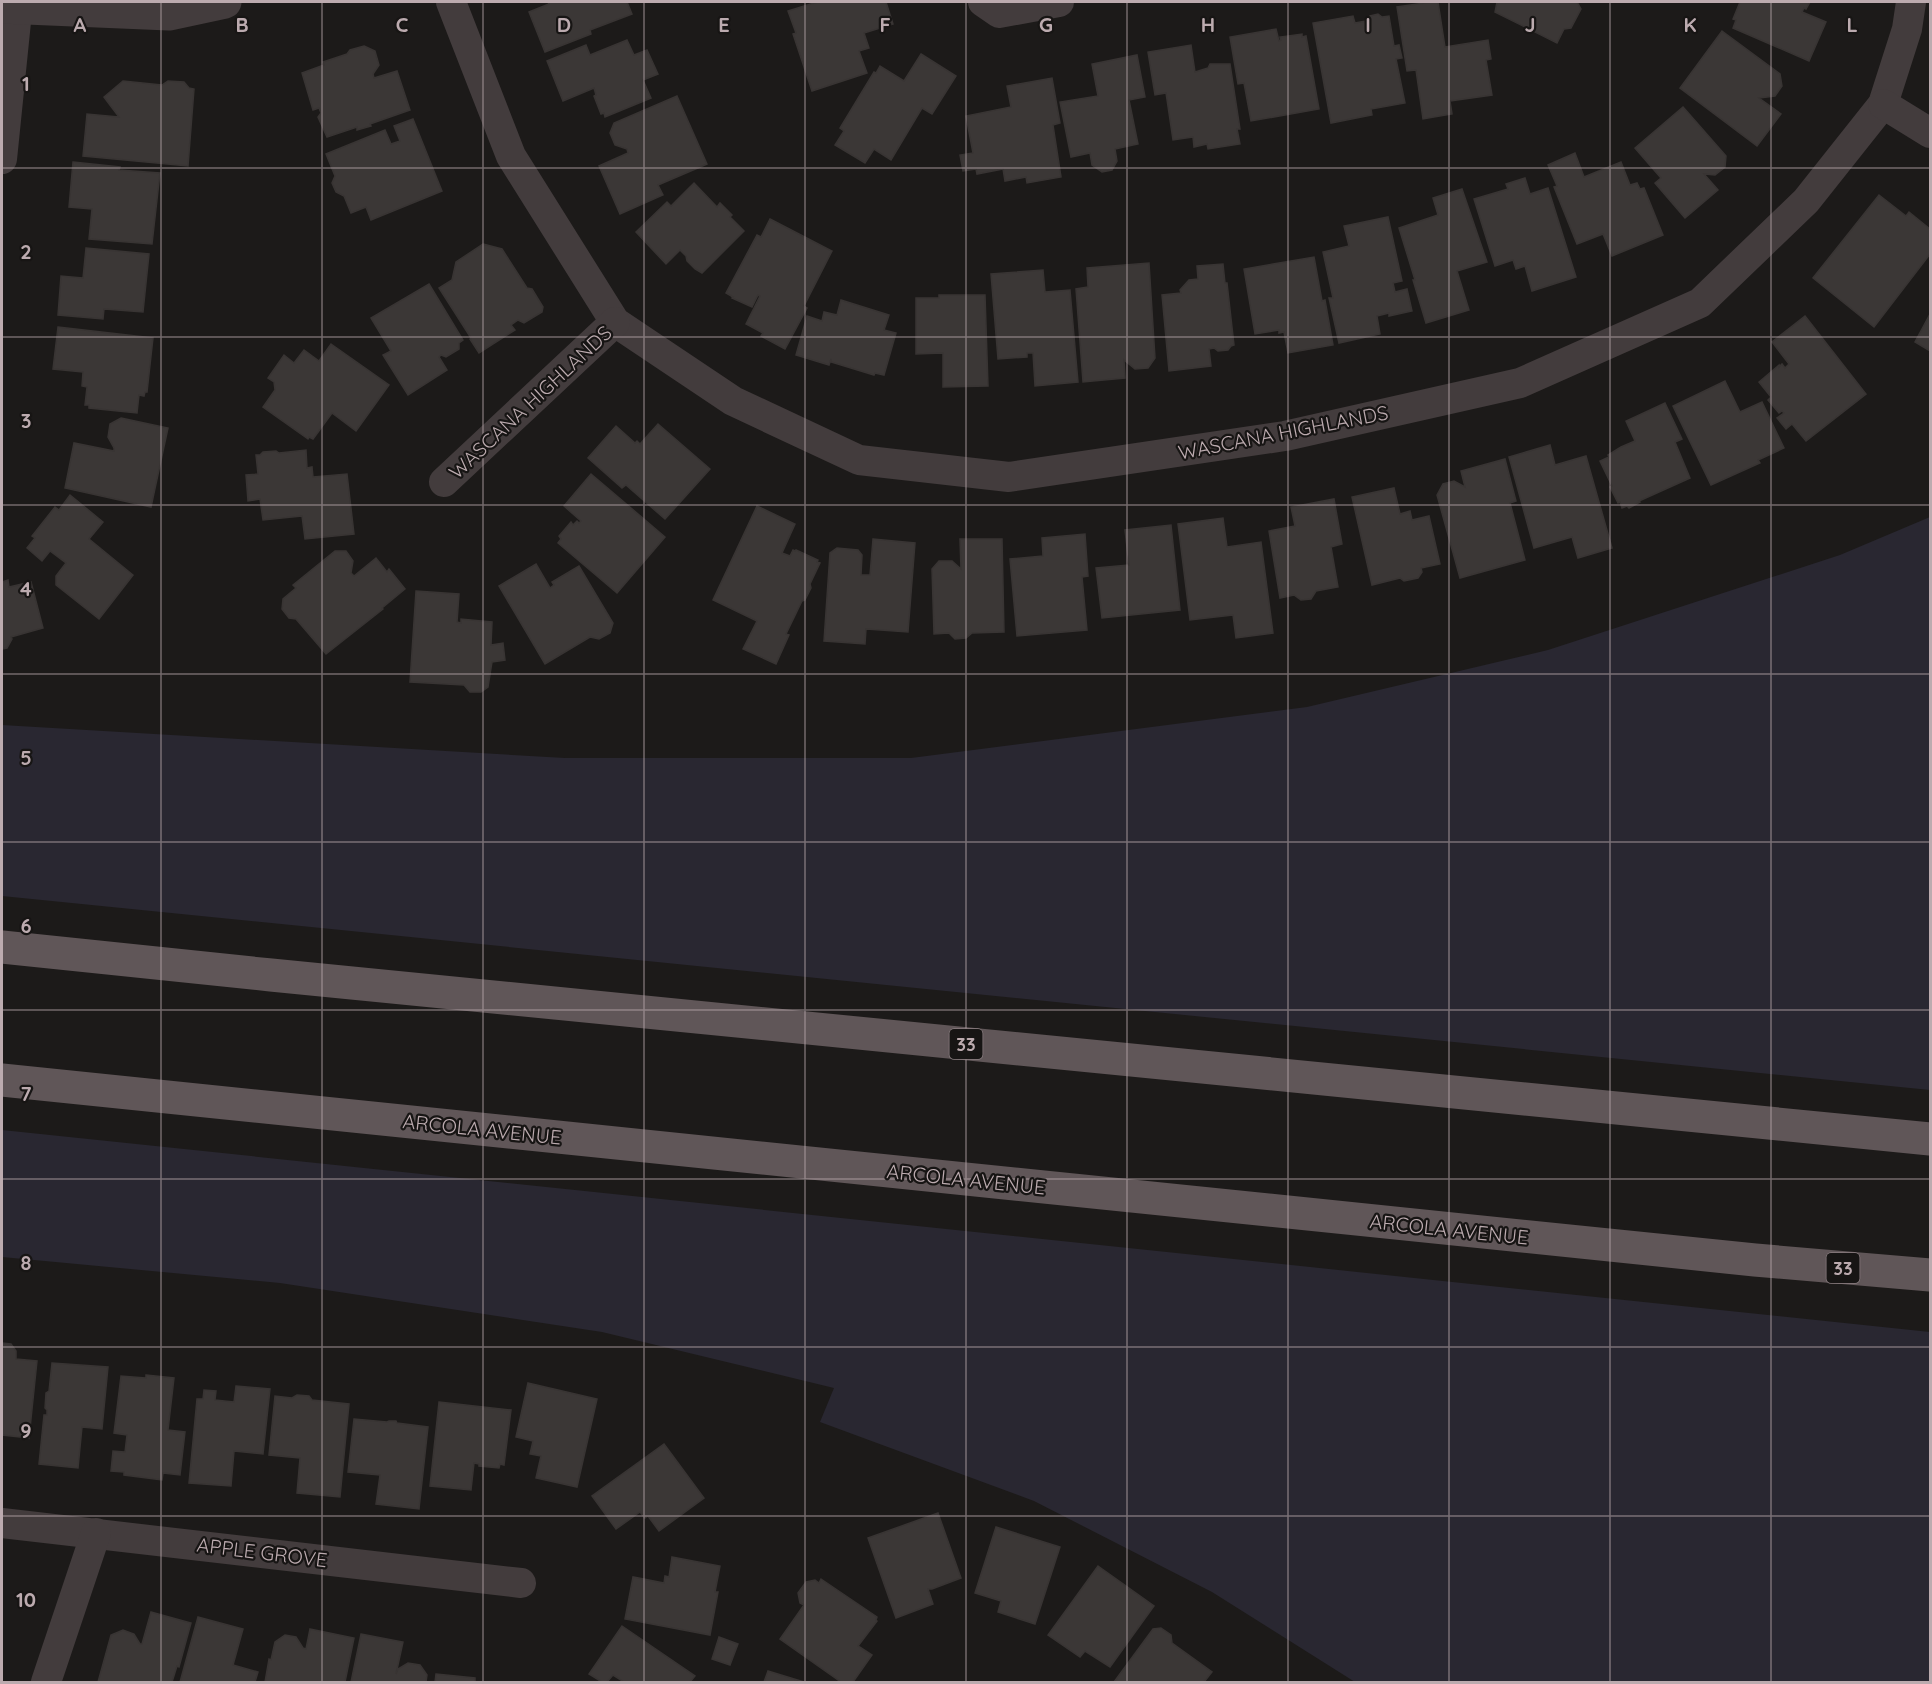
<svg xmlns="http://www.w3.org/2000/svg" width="1932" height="1684" font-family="Quicksand,sans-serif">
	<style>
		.green { fill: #292731 }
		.building { fill: #3b3736; stroke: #383433; stroke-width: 1.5 }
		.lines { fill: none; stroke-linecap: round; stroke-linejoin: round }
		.minor { stroke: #433c3d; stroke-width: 30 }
		.tertiary { stroke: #433c3d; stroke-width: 33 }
		.primary { stroke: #605658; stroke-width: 33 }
		.grid { fill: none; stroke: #bcabaf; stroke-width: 1.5; stroke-opacity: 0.55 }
		.labels { text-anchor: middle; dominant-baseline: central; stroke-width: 4.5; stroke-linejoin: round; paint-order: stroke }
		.shield { fill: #171514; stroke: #8a7e80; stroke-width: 1.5 }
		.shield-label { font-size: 18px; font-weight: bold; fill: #bcabaf }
		.street-label { font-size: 20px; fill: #bcabaf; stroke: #171514 }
		.grid-label { font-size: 20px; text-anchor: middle; font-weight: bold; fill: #bcabaf; stroke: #171514; stroke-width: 4.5; stroke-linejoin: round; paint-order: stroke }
	</style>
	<rect width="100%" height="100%" fill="#1c1a19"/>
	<g class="green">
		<path d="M1930,517V1090L2,896V725L565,758H911L1307,707L1548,650L1840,555Z"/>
		<path d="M2,1130L1930,1332V1682H1355L1212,1592L1034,1501L820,1422L834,1388L602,1332L280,1283L2,1257Z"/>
	</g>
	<g class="building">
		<path d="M548,2H627L632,14L590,30L591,34L545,52L529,12L549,4Z"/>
		<path d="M817,2H886L893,24L864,33L869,48L859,51L867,73L812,91L793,34L796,33L788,11Z"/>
		<path d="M1431,2H1438L1445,47L1488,40L1491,59L1486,60L1492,95L1450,101L1452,114L1423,119L1416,70L1407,71L1397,7Z"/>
		<path d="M1497,2H1577L1581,9L1571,28L1564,29L1557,43L1495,12Z"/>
		<path d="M1740,2H1810L1806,9L1804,8L1802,12L1826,22L1809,61L1733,28L1736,20L1733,19Z"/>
		<path d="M1378,14L1382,17L1389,16L1394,46L1399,45L1402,58L1396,59L1405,103L1371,109L1372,115L1331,123L1313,23L1353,16L1355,23L1366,21L1370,16Z"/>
		<path d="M1276,29L1279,41L1281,40L1280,37L1302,34V37L1306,36L1319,109L1251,121L1244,83L1238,84L1230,37Z"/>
		<path d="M1722,31L1780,74L1782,86L1775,96L1759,98L1781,114L1757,146L1680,88Z"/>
		<path d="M627,40L634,55L647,50L658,74L643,80L651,98L605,117L604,113L601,114L594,96L596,95L594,88L563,101L547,61L586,45L590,55Z"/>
		<path d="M1191,45L1195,72L1208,68L1210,64H1230L1240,129H1237L1240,144L1208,149L1207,144L1194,147L1193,137L1173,140L1166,93L1155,95L1148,52Z"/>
		<path d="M364,46L375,51L379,65L373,74L374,78L397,71L410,110L370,124L371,126L357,130V127L327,137L318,117L321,113L319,108L313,110L302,73L324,65L323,62L347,54L350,50Z"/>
		<path d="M921,54L956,76L932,114L922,108L891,160L874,149L865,163L835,145L844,131L840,128L874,72L876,73L880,66L904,81Z"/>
		<path d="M1137,55L1145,97L1129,100L1138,144L1115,149L1117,161L1112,170L1102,172L1092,165L1090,153L1071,157L1060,102L1098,96L1092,64Z"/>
		<path d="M1052,78L1060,123L1053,125L1061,177L1027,183L1026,177L1005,181L1003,169L977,174L976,169L963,171L960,155L973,153L966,116L1011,107L1007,86Z"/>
		<path d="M123,81L162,85L168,81L184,82L189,88L194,89L188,166L83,156L87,114L119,117L104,97Z"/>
		<path d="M677,96L707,164L658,185L663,195L620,214L599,166L628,153L627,149L615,145L610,133L614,123Z"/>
		<path d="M1683,107L1726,156L1725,167L1715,175L1704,174L1718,190L1685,218L1655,183L1661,178L1635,148Z"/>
		<path d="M413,119L442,191L371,220L366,207L351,213L344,196L336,192L332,183L335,176L326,154L385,130L391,144L400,141L394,126Z"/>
		<path d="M1575,153L1584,177L1621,162L1630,185L1637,183L1640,189L1644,188L1663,235L1612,256L1603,234L1577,244L1554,187L1557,186L1548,165Z"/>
		<path d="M73,162L120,167L119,170L160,173L152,244L89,239L92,209L69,207Z"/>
		<path d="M1525,178L1530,194L1548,188L1576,277L1532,291L1525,266L1516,269L1513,260L1495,266L1474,199L1508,189L1506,184Z"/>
		<path d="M694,183L717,207L720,203L732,215L730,217L744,231L702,273L695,269L687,261L686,256L680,250L666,264L636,232L667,202L671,206Z"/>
		<path d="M1462,189L1487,262L1457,271L1469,310L1426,323L1413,280H1415L1399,228L1438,215L1433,198Z"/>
		<path d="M1879,195L1906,216L1909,212L1930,229V254L1874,327L1813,278Z"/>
		<path d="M1388,217L1402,281L1393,283L1395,292L1407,289L1412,311L1389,316V313L1377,316L1380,334L1339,343L1329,298H1333L1323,252L1349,246L1344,226Z"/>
		<path d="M770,219L832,251L804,306L807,308L785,349L761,336L763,333L746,324L760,296L758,295L752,307L732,298L733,297L726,293L757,235L761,237Z"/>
		<path d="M483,244L502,249L527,288L532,289L543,307L542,312L524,323L518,320L511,325L515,330L479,353L470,339L471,338L439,288L452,280L456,262Z"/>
		<path d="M86,248L149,254L143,312L104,309L103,319L58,315L61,276L83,278Z"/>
		<path d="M1314,257L1322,301L1325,300L1333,345L1288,353L1284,332L1279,333V330L1255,334L1244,269Z"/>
		<path d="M1149,263L1155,358L1148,368L1135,369L1124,360L1125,378L1083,382L1076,289L1088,287L1087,268Z"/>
		<path d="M1223,264L1225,283H1227L1234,345L1231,346L1228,350L1218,351L1214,348L1209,349L1211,366L1169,371L1162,295L1181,293L1180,290L1189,280L1198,279L1197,266Z"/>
		<path d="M1043,270L1045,292L1070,290L1078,382L1035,386L1033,353H1027V357L998,359L991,274Z"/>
		<path d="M429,284L463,340L459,343V349L446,357L441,355L439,357L447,370L408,395L383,355L391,351L371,318Z"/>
		<path d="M939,295H985L988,386L943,387V353L916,354V298H939Z"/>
		<path d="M841,300L889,315L884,330L896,333L884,375L875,373L874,375L831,362V359L829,365L796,355L807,316L822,321L824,312L837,315Z"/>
		<path d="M1930,314V351L1915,342Z"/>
		<path d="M1805,316L1866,394L1806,441L1792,424L1786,429L1777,418L1784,413L1782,411L1779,413L1768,400L1771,397L1759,382L1779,365V367L1782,364L1785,368L1789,364L1772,342Z"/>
		<path d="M58,327L153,338L147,392H145L144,396L139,395L137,413L89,408V405H85L87,387L82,386L83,372L53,369Z"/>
		<path d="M331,344L389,385L356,431L332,413L313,439L309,437L308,439L263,407L275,390L274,382L268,378L284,355L294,363L304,350L319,361Z"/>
		<path d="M1725,381L1740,412L1762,402L1784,448L1758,460L1760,463L1711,485L1673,406Z"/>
		<path d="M1665,403L1682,439L1675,442L1690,478L1639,501L1640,502L1629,508L1627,506L1622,508L1620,502L1618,503L1610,487L1612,486L1600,461L1609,457L1608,455L1621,447L1635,441L1626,421Z"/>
		<path d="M121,418L168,428L151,507L65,488L74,443L114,451V448L108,437L110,424Z"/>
		<path d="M658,424L710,469L665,519L626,485L622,488L588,458L616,426L635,443L637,441L640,444Z"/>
		<path d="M1550,445L1555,465L1586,456L1612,548L1578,558L1572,537L1534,548L1509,457Z"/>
		<path d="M306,450L307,468L312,467L313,477L347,474L354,534L305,539L302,516L263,520L260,499L248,501L246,475L258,474L256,455H260L263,452L276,451L279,453Z"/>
		<path d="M1505,459L1516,501L1510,503L1525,560L1460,578L1437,495L1443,484L1454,481L1465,487L1461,471Z"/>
		<path d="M591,474L665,537L617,593L558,543L561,539L559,536L571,522L573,525L577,521L579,523L581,521L564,506Z"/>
		<path d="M1394,488L1400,514L1410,511L1412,520L1429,516L1440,564L1421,568L1422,572L1418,578L1404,581L1400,578L1372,585L1352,497Z"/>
		<path d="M70,495L103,522L89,539L133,575L99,619L56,585V576L66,563L50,551L42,561L27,548L35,538L32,536L55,507L59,510Z"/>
		<path d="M1334,499L1342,544L1331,547L1338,587L1316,591L1311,599L1301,600L1294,595L1280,598L1269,531L1295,526L1291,507Z"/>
		<path d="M757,506L795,524L782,553L790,556L793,550L795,551L796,550L818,560L817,562L820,563L810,584L811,588L805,600L802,601L786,634L789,635L776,664L743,649L757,621L713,600Z"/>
		<path d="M1223,518L1227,547L1261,542L1273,633L1236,638L1233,615L1190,620L1178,524Z"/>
		<path d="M1171,525L1180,610L1102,618L1096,568L1129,565L1125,530Z"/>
		<path d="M1085,534L1088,576L1082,577L1087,630L1017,636L1010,559L1043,556L1042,538Z"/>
		<path d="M873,539L915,543L908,632L866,629L865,644L824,641L830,553L837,548L858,550L862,555L861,575H870Z"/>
		<path d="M960,539H1002L1004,632L972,633L966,638L955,639L949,633L934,634L932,569L939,561H952L961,569Z"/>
		<path d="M335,551H346L353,561L351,573L354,576L376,558L387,572L389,569L405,589L382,608L383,609L326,654L296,619L289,618L282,609L283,599L296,588L293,585Z"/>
		<path d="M536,564L550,588L554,585L552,582L579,566L613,623L610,633L599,639L590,637L545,664L499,586Z"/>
		<path d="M8,580L9,587L31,582L43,628L11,637L12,639L7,648L2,649V582Z"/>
		<path d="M416,591L459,594L457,622L461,623V619L492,622L491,645L503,643L505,660L492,662L488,687L481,692H470L464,685L410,682Z"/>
		<path d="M2,1343L11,1344L16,1351V1359L37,1361L29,1438L2,1435Z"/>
		<path d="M52,1363L108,1367L102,1429L82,1427L78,1468L39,1464L44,1415H47V1410L45,1408L46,1393L49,1391Z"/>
		<path d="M146,1375L174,1378L168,1430L185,1432L180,1475L163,1473L162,1480L124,1475V1472L111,1471L113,1451L125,1452L127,1435L114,1433L121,1376L146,1378Z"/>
		<path d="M528,1383L597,1399L577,1487L536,1478L541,1456L530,1454L533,1441L516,1437Z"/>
		<path d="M236,1386L270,1389L263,1454L234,1451L231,1486L189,1483L197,1399H203L204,1390L216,1391L215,1400L234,1402Z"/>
		<path d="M297,1395L309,1396L312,1400L349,1404L340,1497L297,1493L300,1458L269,1455L275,1396L292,1398Z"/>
		<path d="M439,1402L511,1410L504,1465L500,1464L499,1468L479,1466V1464L474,1463L471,1490L430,1486Z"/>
		<path d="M354,1419L387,1422L389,1421H396L397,1423L428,1427L419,1509L376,1504L380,1475L348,1472Z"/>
		<path d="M664,1444L704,1498L659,1531L648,1516L645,1518L640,1512L616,1529L592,1496Z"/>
		<path d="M938,1513L961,1578L932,1589H928L933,1604L896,1618L868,1538Z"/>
		<path d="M996,1527L1060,1547L1035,1624L998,1612L1001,1601L975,1593Z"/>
		<path d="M672,1557L720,1566L715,1592H718L710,1635L625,1619L633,1577L664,1583L665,1576L669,1577Z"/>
		<path d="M1098,1566L1154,1606L1110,1667L1085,1651L1080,1657L1048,1635Z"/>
		<path d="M821,1579L877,1617L876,1620L877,1621L858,1646L872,1655L853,1682H841L780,1639L804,1605L800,1603L798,1593L806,1582L815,1580L819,1583Z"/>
		<path d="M151,1612L191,1623L179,1667L177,1666L172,1682H98L111,1635L123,1630L134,1634L140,1644H142Z"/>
		<path d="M198,1617L243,1629L233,1665L258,1672L255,1682H180Z"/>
		<path d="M622,1626L695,1676L690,1682H624L613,1675L607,1682H602L589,1674Z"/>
		<path d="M1161,1628L1171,1635L1172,1643L1212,1672L1204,1682H1114L1153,1629Z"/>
		<path d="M310,1629L354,1638L345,1682H265L269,1659L271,1660L275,1642L285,1635L296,1637L303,1648L306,1649Z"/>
		<path d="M361,1634L403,1642L396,1674L398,1669L408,1663L420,1665L427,1675L426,1682H351Z"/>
		<path d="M719,1637L738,1644L730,1665L712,1659Z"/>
		<path d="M768,1671L804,1682H764Z"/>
		<path d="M436,1674L475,1678V1682H435Z"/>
	</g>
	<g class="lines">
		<g class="minor">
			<path d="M451,2L511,156L615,322L733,401L859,460L1009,477L1285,436L1520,383L1700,303L1806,201L1883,104L1907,29L1911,2"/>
			<path d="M983,2L999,13L1059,2"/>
			<path d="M1883,104L1930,133"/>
			<path d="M2,159L18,2"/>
			<path d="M444,482L615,322"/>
			<path d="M2,1523L521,1583"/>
			<path d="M46,1682L96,1533"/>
		</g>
		<path class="tertiary" d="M2,7L169,14L225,2"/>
		<g class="primary">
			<path d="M2,947L271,975L1930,1139"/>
			<path d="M2,1080L1755,1260L1930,1275"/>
		</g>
	</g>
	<path class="grid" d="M161,2V1682M322,2V1682M483,2V1682M644,2V1682M805,2V1682M966,2V1682M1127,2V1682M1288,2V1682M1449,2V1682M1610,2V1682M1771,2V1682M2,168H1930M2,337H1930M2,505H1930M2,674H1930M2,842H1930M2,1010H1930M2,1179H1930M2,1347H1930M2,1516H1930"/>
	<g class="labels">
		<g class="shield">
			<rect x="949.5" y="1029" width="33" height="30" rx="4.5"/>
			<rect x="1826.5" y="1253" width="33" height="30" rx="4.5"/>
		</g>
		<g class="shield-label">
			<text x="966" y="1044">33</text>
			<text x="1843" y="1268">33</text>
		</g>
		<g class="street-label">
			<text transform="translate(530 402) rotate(-43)">WASCANA HIGHLANDS</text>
			<text transform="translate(1283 432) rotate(-11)">WASCANA HIGHLANDS</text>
			<text transform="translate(482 1129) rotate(6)">ARCOLA AVENUE</text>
			<text transform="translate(966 1179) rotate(6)">ARCOLA AVENUE</text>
			<text transform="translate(1449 1229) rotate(6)">ARCOLA AVENUE</text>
			<text transform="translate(262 1552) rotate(7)">APPLE GROVE</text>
		</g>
	</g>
	<g class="grid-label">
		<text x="80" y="32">A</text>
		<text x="242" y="32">B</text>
		<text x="402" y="32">C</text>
		<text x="564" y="32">D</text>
		<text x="724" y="32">E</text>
		<text x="885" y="32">F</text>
		<text x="1046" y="32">G</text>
		<text x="1208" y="32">H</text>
		<text x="1368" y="32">I</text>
		<text x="1530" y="32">J</text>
		<text x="1690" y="32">K</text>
		<text x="1852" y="32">L</text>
		<text x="26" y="91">1</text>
		<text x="26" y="259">2</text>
		<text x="26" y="428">3</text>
		<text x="26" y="596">4</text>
		<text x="26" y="765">5</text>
		<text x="26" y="933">6</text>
		<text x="26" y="1101">7</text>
		<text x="26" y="1270">8</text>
		<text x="26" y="1438">9</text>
		<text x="26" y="1607">10</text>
	</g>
	<rect width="1932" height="1684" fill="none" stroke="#bcabaf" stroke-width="6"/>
</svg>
